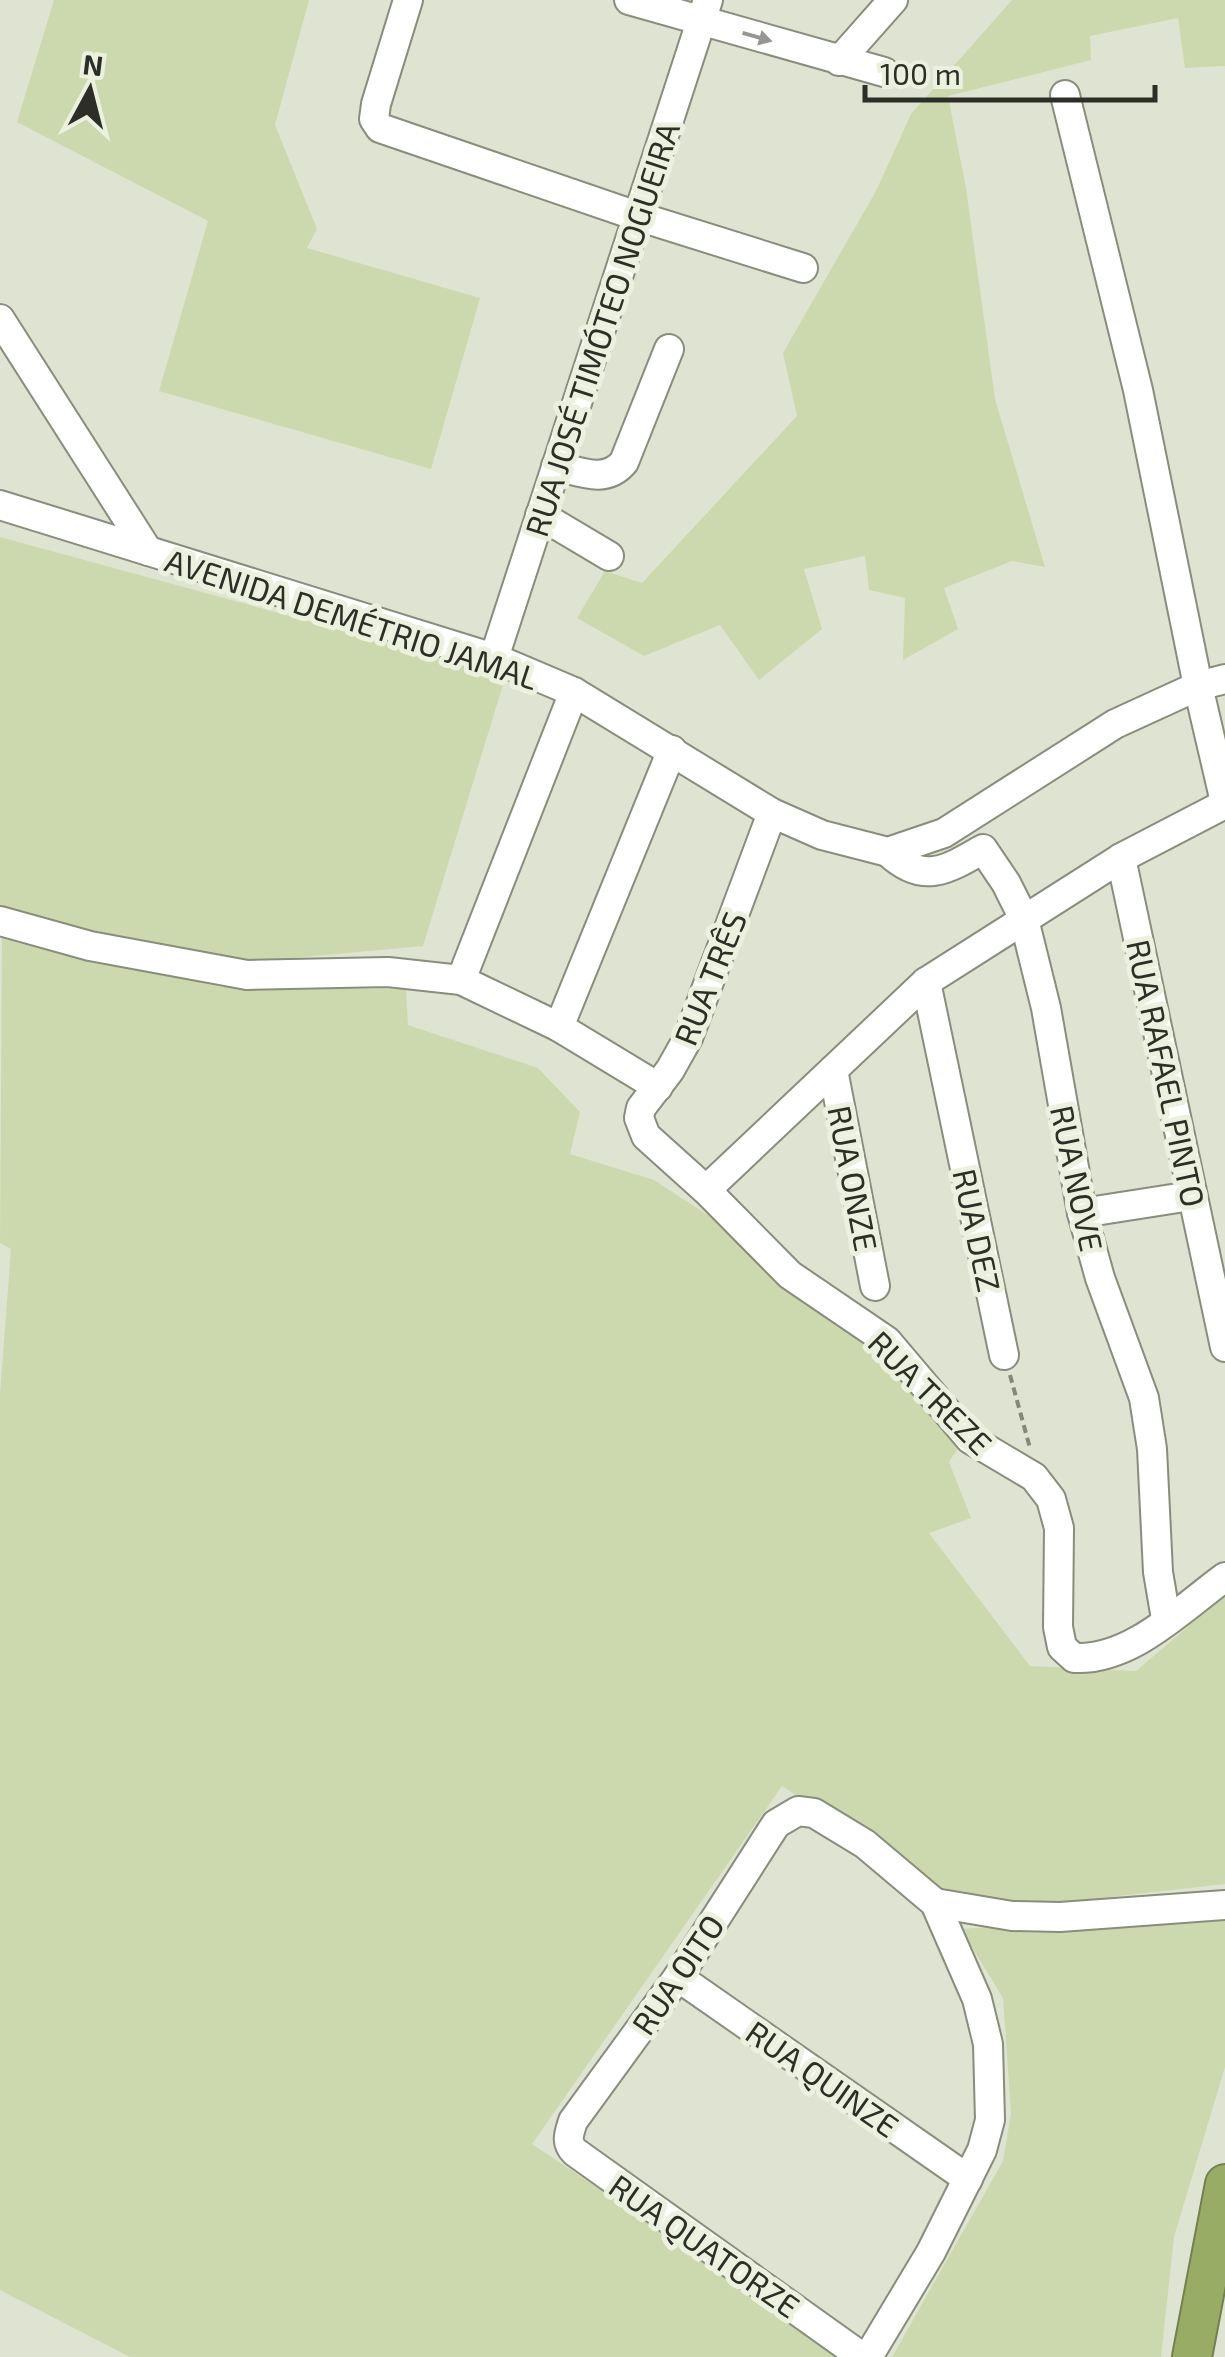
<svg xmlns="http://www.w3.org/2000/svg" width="1225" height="2357" font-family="'Exo 2',sans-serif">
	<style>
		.green { fill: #ccd9ae }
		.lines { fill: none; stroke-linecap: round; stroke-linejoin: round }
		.minor-casing { stroke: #888d7c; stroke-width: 32 }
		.highway-casing { stroke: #738050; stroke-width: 42 }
		.path { stroke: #84887b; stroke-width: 4; stroke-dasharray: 8 5; stroke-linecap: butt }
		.minor { stroke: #fff; stroke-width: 28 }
		.highway { stroke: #99ac66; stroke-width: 38 }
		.oneway { fill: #969693 }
		.labels { text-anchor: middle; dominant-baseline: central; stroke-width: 10; stroke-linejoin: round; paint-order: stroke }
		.street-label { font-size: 32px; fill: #2c2e27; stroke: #ebf1de }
	</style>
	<rect width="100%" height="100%" fill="#dee4d1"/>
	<g class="green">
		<path d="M54,0H309L275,125L317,229L307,248L480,298L431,469L159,391L208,221L17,122Z"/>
		<path d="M1012,0H1225V66L1185,68L1178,18L1090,36L1091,60L948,96L966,188L995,399L1045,567L1012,561L944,588L958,629L903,660L905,598L869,590L865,556L804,569L822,629L759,680L720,625L644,656L577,618L605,571L642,583L797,416L783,353L876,191L911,114Z"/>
		<path d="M0,537L506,675L423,946L217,965L0,906Z"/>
		<path d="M2,936L220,987L406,989L408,1025L538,1068L580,1112L570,1154L654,1180L712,1218L723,1208L862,1340L961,1444L949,1462L971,1518L929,1533L1030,1666L1136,1671L1225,1595V1884L1006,1909L939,1887L782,1786L532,2144L852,2357H130L0,2290V1394L11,1249L0,1243Z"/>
		<path d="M1225,1910V2067L1174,2237L1161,2357H892L1003,2161L1011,2113L1003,1998L961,1929Z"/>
	</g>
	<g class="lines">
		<g class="minor-casing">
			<g id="minor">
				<path d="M408,0L376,104L374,119L380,128L637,216L803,268"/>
				<path d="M629,0L884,72"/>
				<path d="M839,61L893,0"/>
				<path d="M1065,95L1138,390L1198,686L1225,802"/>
				<path d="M0,319L148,551"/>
				<path d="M556,466C581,472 606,484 624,462L669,349"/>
				<path d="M0,505L494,658L574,692L772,813L822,835L888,852L944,833L1115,724L1198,686L1225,679"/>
				<path d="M540,515L609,556"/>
				<path d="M494,658L708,0"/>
				<path d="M772,813L688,1038L670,1070L641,1108L639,1118L646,1136L706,1190L790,1275L887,1341L970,1439L1034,1477L1051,1499L1059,1528L1058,1627L1062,1647L1074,1658C1131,1661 1181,1609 1225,1577"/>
				<path d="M888,852C923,885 947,870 983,849L1006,883L1024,919L1046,1008L1082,1213L1100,1278L1144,1398L1152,1449L1158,1572L1166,1619"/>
				<path d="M1121,858L1225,1347"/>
				<path d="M0,921L90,946L247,975L388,972L461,980L559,1027L658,1087"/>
				<path d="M461,980L574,692"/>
				<path d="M926,982L1004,1355"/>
				<path d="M559,1027L672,750"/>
				<path d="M833,1070L875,1286"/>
				<path d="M706,1190L926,982L1121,858L1225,804"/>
				<path d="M1082,1213L1191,1196"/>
				<path d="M935,1903L1012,1916L1060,1917L1225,1905"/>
				<path d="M678,1977L968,2179"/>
				<path d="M862,2357L575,2152C565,2142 569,2134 573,2121L678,1977L776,1824L798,1811L814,1813L865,1844L935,1903L977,1999L988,2044L990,2120L982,2150L931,2252L868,2357"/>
			</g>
		</g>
		<g class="highway-casing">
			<path id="highway" d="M1192,2357L1225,2184"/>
		</g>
		<path class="path" d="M1010,1375L1030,1448"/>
		<use href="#minor" class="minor"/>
		<use href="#highway" class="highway"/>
	</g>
	<defs><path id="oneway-solid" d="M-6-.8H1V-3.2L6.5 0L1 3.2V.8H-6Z" transform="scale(2.5)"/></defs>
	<use class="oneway" href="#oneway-solid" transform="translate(757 37) rotate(16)"/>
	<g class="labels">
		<g class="street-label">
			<text transform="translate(601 329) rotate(-72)">RUA JOSÉ TIMÓTEO NOGUEIRA</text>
			<text transform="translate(352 618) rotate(18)">AVENIDA DEMÉTRIO JAMAL</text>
			<text transform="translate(709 978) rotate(-68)">RUA TRÊS</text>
			<text transform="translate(1167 1073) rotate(78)">RUA RAFAEL PINTO</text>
			<text transform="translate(854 1178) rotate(79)">RUA ONZE</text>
			<text transform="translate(1078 1178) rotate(78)">RUA NOVE</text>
			<text transform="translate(978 1230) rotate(78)">RUA DEZ</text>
			<text transform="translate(931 1392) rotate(45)">RUA TREZE</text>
			<text transform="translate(677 1974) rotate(-56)">RUA OITO</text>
			<text transform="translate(823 2078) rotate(35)">RUA QUINZE</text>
			<text transform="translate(705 2245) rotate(35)">RUA QUATORZE</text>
		</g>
	</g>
	<g transform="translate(90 90) rotate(7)" stroke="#ebf1de" stroke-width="8" paint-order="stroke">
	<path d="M0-8L18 38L0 25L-18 38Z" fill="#2c2e27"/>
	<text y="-15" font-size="28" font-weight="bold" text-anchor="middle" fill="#2c2e27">N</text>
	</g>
	<path d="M865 85v15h290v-15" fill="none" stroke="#2c2e27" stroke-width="5"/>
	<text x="880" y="85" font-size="30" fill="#2c2e27" stroke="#ebf1de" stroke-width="8" paint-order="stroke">100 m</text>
</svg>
